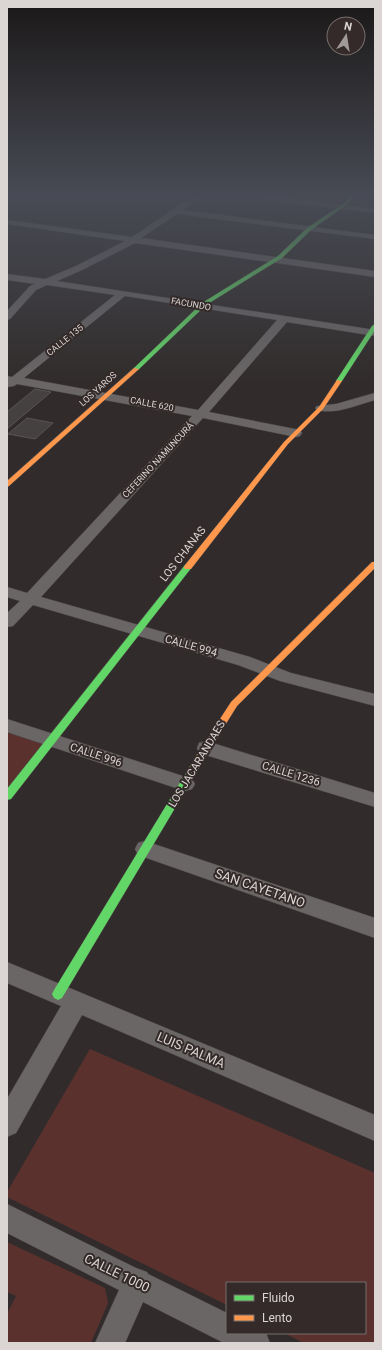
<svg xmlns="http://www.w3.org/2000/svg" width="382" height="1350" font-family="Roboto,sans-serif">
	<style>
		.green { fill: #5b312e }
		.building { fill: #454140; stroke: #5a5555 }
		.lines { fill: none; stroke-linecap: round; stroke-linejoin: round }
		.street-casing { stroke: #4b4746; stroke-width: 1 }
		.fast-casing { stroke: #4b4746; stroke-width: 1 }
		.slow-casing { stroke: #4b4746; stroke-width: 1 }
		.street { fill: #6a6666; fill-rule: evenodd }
		.fast { fill: #63d668; fill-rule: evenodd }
		.slow { fill: #ff974d; fill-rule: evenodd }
		.labels { text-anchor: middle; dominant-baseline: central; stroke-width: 4; stroke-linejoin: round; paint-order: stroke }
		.far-street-label { font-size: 9px; fill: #dbd5d4; stroke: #332a29 }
		.street-label { font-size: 11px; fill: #dbd5d4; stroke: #332a29 }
		.near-street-label { font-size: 13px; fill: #dbd5d4; stroke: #332a29 }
	</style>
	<rect width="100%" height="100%" fill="#312c2b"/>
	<g class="green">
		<path d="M261,194H347L337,204Z"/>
		<path d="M7,725L51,740L7,796Z"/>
		<path d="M90,1049L375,1173V1343H304L284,1333H365V1283H227V1305L7,1197V1192Z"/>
		<path d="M7,1242L105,1288L108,1303L91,1343H7V1314L16,1296L7,1292Z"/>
	</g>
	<g class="building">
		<path d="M35,389L51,392L7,429V412Z"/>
		<path d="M27,418L53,423L35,439L8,434Z"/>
	</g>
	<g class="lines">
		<g class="street-casing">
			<g id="street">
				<path d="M196,194H205L183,210L375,235V239L177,214L141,238L375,271V277L135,243L82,270L57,281L375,330V336L287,322L209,412L300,430L302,433L300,436L296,437L203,418L41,597L250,657L291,673L375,694V706L280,681L238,665L33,605L13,626L7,627V613L20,601L7,597V587L27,593L192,416L17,384L14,386L7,387V376L12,377L115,295L47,285L36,290L10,319L7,320V311L30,286L35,284L7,280V274L45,279L76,266L125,241L7,224V220L132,237ZM125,296L277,320L198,410L24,378Z"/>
				<path d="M232,194H257L375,209V213L235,196Z"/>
				<path d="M375,393V400C357,405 335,415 317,410L315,408L317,406L336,404Z"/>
				<path d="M7,719L192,779L195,784L192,789L185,791L7,732Z"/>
				<path d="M206,741L375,793V807L199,753L197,748L199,743Z"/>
				<path d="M145,841L375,918V938L138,855L135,849L138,843Z"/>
				<path d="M7,962L375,1115V1141L82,1015L16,1133L7,1137V1099L61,1006L7,983Z"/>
				<path d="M7,1204L136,1268L147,1272L148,1274L227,1313V1333H266L270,1343H224L143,1302L125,1343H95L119,1290L7,1233Z"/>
			</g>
		</g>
		<g class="fast-casing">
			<g id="fast">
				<path d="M353,194H358L345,206L311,230L282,258L206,305L138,370H134V368L202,303L278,256L307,228L343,204Z"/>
				<path d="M375,324V330L342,381L337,382L336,381L372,326Z"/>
				<path d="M185,565H188L192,567L11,799L7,800V789Z"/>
				<path d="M201,752L204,753L206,756L62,998L58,1000L54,998L52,994L54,990L198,753Z"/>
			</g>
		</g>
		<g class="slow-casing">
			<g id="slow">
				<path d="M134,368L139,369L9,486L7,487V481Z"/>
				<path d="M337,380L342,381L323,409L288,444L191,569H185L184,567L185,565L284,442L319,407Z"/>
				<path d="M372,562H375V568L237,706L204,759H198L196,756L198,753L231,702Z"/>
			</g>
		</g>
		<use href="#street" class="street"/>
		<use href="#fast" class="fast"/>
		<use href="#slow" class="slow"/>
	</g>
	<linearGradient id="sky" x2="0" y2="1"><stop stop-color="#1b1818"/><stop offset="0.51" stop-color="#484b55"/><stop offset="1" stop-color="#484b55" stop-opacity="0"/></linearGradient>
	<rect width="382" height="383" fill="url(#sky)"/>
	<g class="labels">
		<g class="far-street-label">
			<text transform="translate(191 304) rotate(10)">FACUNDO</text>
			<text transform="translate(65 340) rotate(-39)">CALLE 135</text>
			<text transform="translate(98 389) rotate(-42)">LOS YAROS</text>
			<text transform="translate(152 404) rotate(11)">CALLE 620</text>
			<text transform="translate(158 460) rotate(-47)">CEFERINO NAMUNCURÁ</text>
		</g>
		<g class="street-label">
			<text transform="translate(183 554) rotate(-52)">LOS CHANAS</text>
			<text transform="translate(191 646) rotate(16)">CALLE 994</text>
			<text transform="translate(96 755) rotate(18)">CALLE 996</text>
			<text transform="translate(197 764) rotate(-59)">LOS JACARANDAES</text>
			<text transform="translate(291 774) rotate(17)">CALLE 1236</text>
		</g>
		<g class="near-street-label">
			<text transform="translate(260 888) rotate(19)">SAN CAYETANO</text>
			<text transform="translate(191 1050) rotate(23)">LUIS PALMA</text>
			<text transform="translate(117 1273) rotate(26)">CALLE 1000</text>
		</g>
	</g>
	<rect width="382" height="1350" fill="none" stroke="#dbd5d4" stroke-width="16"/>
	<rect x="226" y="1282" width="140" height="52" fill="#332a29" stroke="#766e6d"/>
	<rect x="234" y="1295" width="20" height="6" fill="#63d668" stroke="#766e6d"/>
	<text x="262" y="1302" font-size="12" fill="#dbd5d4">Fluido</text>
	<rect x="234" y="1315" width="20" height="6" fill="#ff974d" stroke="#766e6d"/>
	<text x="262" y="1322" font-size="12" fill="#dbd5d4">Lento</text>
	<g transform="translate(346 36) rotate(12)"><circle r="19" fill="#332a29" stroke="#766e6d"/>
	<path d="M0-3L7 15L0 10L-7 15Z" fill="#a09a99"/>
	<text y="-6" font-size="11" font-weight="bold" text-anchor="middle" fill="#dbd5d4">N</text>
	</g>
</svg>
